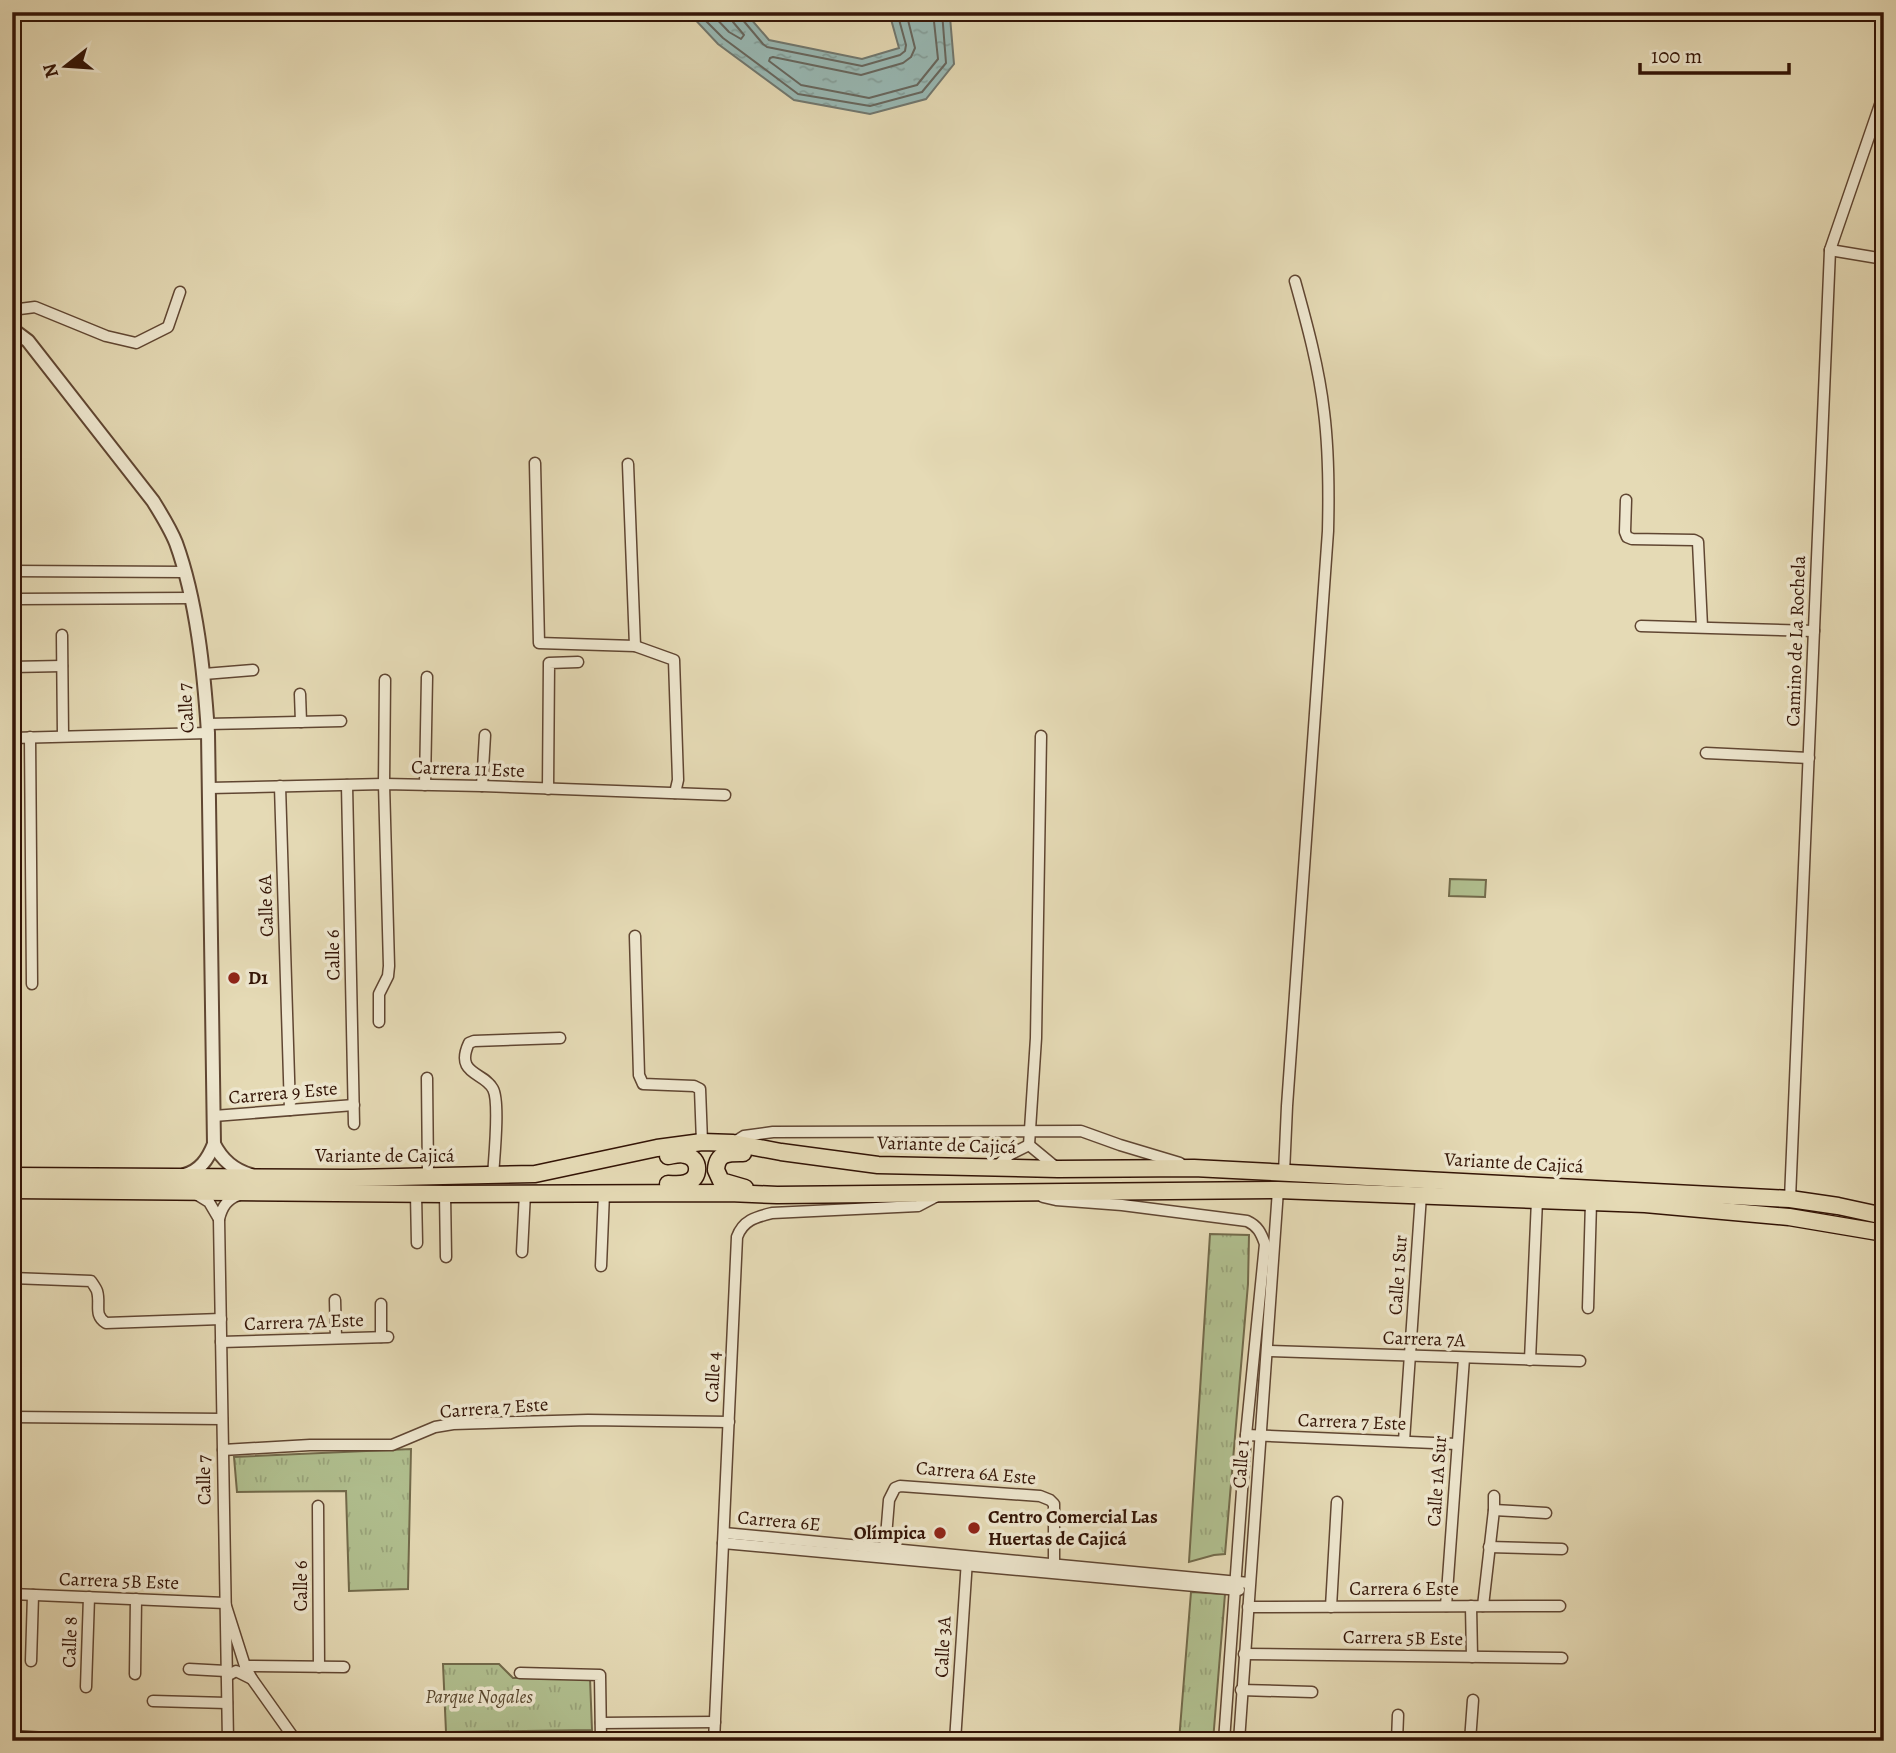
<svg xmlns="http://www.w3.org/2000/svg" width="1896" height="1753" font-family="Alegreya,serif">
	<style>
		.grass { fill: url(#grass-tufts); stroke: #726a4b; stroke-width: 2 }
		.pitch { fill: #b1c090; stroke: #726a4b; stroke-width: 2 }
		.water { fill: url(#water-ripples); stroke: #70776f; stroke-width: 2 }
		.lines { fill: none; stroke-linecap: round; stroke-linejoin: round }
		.shore { stroke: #66665e; stroke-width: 2 }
		.minor-casing { stroke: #604632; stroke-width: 13 }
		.tertiary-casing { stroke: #604632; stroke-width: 16 }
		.trunk-casing { stroke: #331406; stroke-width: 19 }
		.minor { stroke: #eee7cf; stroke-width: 10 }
		.tertiary { stroke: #eee7cf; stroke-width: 12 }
		.trunk { stroke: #e5dab5; stroke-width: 16 }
		.poi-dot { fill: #8f2418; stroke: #eee7cf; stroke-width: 2.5 }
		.labels { text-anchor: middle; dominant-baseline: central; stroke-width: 7; stroke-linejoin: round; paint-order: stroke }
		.street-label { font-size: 19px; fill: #331406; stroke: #eee7cf }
		.poi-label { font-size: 19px; font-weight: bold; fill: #331406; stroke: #eee7cf; text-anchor: start }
		.park-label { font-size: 19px; font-style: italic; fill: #59482f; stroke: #eee7cf }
	</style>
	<defs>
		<pattern id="grass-tufts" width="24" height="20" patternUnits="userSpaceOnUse" patternTransform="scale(1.75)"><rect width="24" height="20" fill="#b1c090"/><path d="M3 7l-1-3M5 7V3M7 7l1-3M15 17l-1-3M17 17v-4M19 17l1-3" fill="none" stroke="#99a47b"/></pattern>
		<pattern id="water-ripples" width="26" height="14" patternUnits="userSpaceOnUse" patternTransform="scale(1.75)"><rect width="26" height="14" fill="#98b9b5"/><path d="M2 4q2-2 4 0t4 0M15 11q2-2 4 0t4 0" fill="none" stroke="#839e9a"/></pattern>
	</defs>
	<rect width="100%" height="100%" fill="#e5dab5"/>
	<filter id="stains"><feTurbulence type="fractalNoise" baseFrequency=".00286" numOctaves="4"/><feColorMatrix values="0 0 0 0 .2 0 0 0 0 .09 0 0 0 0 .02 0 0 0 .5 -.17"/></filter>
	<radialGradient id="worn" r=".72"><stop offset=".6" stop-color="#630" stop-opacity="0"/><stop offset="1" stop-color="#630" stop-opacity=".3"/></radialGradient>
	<g class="grass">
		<path d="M1210,1234L1249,1235L1248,1284L1225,1554L1214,1555L1189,1562Z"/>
		<path d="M411,1449L408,1589L349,1591L346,1491L237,1492L234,1457Z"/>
		<path d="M1191,1592L1225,1594L1213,1741H1179Z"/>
		<path d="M443,1664H499L513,1678H590L592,1730L446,1732Z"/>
	</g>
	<path class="pitch" d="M1450,879L1486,880L1485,897L1449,896Z"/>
	<path class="water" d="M688,12H745L769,40L862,59L899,48L889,12H947L950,17L954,64L926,99L870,114L794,100L718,44Z"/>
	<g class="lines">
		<g class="shore">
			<path d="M697,12L723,38L798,94L870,106L922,92L946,63L942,12"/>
			<path d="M710,12L729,32L741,39L744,35L733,22L732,12"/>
			<path d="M741,12L742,19L763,44L767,47L862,66L900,55L905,51L906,45L897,12"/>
			<path d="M906,12L915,48L911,57L903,63L861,75L773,57L770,58L769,61L801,85L869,98L917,85L938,59L933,12"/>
		</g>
		<g class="minor-casing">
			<g id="minor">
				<path d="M1830,250L1884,259"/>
				<path d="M12,310L35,307L106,336L136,343L168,327L180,292"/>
				<path d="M535,463L539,643L635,646L674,660L678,780L675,793"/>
				<path d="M628,464L635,646"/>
				<path d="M1626,500L1625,532L1627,537L1632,539L1694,540L1698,542L1702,627"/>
				<path d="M12,571L184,572"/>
				<path d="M12,603L18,599L190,598"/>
				<path d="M1641,626L1814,631"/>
				<path d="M62,635L63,736"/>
				<path d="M12,667L62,666"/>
				<path d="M204,674L253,670"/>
				<path d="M300,694L301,722"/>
				<path d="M207,724L341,721"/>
				<path d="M30,737L32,984"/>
				<path d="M12,738L208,733"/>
				<path d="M1706,753L1809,758"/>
				<path d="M347,785L354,1124"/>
				<path d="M425,785L427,677"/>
				<path d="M280,786L290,1110"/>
				<path d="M482,786L485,735"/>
				<path d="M209,788L384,784L482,786L725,795"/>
				<path d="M548,789L549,663L578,662"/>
				<path d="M635,936L639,1075L643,1084L694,1086L700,1089L702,1142"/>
				<path d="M379,1022V994L388,976L389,966L384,784L385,680"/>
				<path d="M427,1078L428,1176"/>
				<path d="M214,1116L354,1105"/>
				<path d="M733,1143L744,1136L773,1132L1081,1131L1120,1145L1180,1163"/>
				<path d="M1029,1145L1036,1038L1041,736"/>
				<path d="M1029,1145L1058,1169"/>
				<path d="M995,1168L1009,1155L1029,1145"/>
				<path d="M1284,1173L1287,1106L1328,531C1329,491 1329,452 1324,412C1319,368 1307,324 1295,281"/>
				<path d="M493,1176C494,1159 500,1102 493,1089C485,1072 454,1075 469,1043L474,1041L560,1038"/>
				<path d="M196,1194L209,1202L219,1219"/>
				<path d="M416,1194L417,1243"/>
				<path d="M445,1194L446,1257"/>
				<path d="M1043,1197L1056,1200L1122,1205L1247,1221C1258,1226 1261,1233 1265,1244L1246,1435L1224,1741"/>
				<path d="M1790,1199L1830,250L1884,93"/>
				<path d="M522,1252L525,1193"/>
				<path d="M601,1266L604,1193"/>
				<path d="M12,1278L91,1281C93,1284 96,1288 97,1291C101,1304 93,1315 106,1323L221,1319"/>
				<path d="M335,1300L336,1338"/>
				<path d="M381,1304V1337"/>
				<path d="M1588,1308L1591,1202"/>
				<path d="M221,1342L388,1337"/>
				<path d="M1267,1351L1580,1361"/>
				<path d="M1530,1360L1537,1200"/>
				<path d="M12,1417L222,1419"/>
				<path d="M1246,1435L1457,1444"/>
				<path d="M1404,1441L1421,1195"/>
				<path d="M223,1450L310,1445H392L435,1427L453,1424L588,1420L729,1422"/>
				<path d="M318,1506L319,1667"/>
				<path d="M1494,1510L1546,1513"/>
				<path d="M724,1533L1249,1583"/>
				<path d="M723,1543L1239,1590"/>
				<path d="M1489,1547L1562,1549"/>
				<path d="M885,1549L889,1500L895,1488L900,1486L1040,1496L1050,1500L1054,1504V1565"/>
				<path d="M12,1594L225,1603L245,1666L252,1679L296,1741"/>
				<path d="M1446,1606L1464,1358"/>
				<path d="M1471,1606L1472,1657"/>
				<path d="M1483,1606L1494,1510V1496"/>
				<path d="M1248,1607L1560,1606"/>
				<path d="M1331,1607L1337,1502"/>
				<path d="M1244,1654L1562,1658"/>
				<path d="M31,1661L33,1595"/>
				<path d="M245,1666L344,1667"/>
				<path d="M189,1669L226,1671"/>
				<path d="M520,1673L600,1675L601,1741"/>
				<path d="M135,1674L136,1599"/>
				<path d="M227,1676L236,1671L252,1679"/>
				<path d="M86,1687L89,1597"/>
				<path d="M1241,1690L1312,1692"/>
				<path d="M153,1701L227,1703"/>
				<path d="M601,1723L715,1722"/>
				<path d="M12,1736L101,1741"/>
				<path d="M228,1741L219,1219C222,1207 227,1199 239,1195"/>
				<path d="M714,1741L737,1237C743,1220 756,1217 772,1213L918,1206L937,1196"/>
				<path d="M955,1741L967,1560"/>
				<path d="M1239,1741L1278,1190"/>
				<path d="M1397,1741L1398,1715"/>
				<path d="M1470,1741L1473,1700"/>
			</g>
		</g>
		<g class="tertiary-casing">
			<g id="tertiary">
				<path d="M12,329L28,341L153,501C161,514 170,528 176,543C197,601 204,672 208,733L214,1144C208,1159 200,1171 184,1175"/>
				<path d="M214,1144C222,1160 233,1170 251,1175"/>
			</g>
		</g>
		<g class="trunk-casing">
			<g id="trunk">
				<path d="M743,1153C729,1153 717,1152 716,1170L721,1181L745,1188"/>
				<path d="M668,1156C674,1155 680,1153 685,1155C701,1158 701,1179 686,1183C680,1185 674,1184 668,1184"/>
				<path d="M12,1176L353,1178L535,1174L657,1148L702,1142L733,1143L781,1152L878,1165L1058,1169L1194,1168L1790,1199L1838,1206L1884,1216"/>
				<path d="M12,1190L445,1194L729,1193L777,1195L1278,1190L1645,1204L1789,1217L1884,1233"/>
			</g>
		</g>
		<use href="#minor" class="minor"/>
		<use href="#tertiary" class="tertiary"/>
		<use href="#trunk" class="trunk"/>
	</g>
	<g class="poi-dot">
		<circle cx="234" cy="978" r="7"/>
		<circle cx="974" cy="1528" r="7"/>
		<circle cx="940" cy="1533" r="7"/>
	</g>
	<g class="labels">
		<g class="street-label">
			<text transform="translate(1796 641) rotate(-88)">Camino de La Rochela</text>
			<text transform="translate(186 708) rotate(-94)">Calle 7</text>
			<text transform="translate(468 769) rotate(2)">Carrera 11 Este</text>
			<text transform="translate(266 906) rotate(-92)">Calle 6A</text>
			<text transform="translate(333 955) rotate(-91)">Calle 6</text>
			<text transform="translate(283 1093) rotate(-5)">Carrera 9 Este</text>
			<text transform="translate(947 1145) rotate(2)">Variante de Cajicá</text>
			<text x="385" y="1156">Variante de Cajicá</text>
			<text transform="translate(1514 1163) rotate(3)">Variante de Cajicá</text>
			<text transform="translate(1398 1275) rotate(-86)">Calle 1 Sur</text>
			<text transform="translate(304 1322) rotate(-2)">Carrera 7A Este</text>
			<text transform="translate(1424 1339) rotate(2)">Carrera 7A</text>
			<text transform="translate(713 1377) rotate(-87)">Calle 4</text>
			<text transform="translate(494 1408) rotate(-4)">Carrera 7 Este</text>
			<text transform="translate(1352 1422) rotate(2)">Carrera 7 Este</text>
			<text transform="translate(1241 1464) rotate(-86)">Calle 1</text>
			<text transform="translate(976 1473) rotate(5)">Carrera 6A Este</text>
			<text transform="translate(204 1480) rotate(-91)">Calle 7</text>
			<text transform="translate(1437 1481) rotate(-86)">Calle 1A Sur</text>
			<text transform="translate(779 1521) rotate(5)">Carrera 6E</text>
			<text transform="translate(119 1581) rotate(2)">Carrera 5B Este</text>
			<text transform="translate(301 1586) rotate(-90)">Calle 6</text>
			<text x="1404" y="1589">Carrera 6 Este</text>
			<text transform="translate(1403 1638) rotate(1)">Carrera 5B Este</text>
			<text transform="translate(70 1642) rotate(-88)">Calle 8</text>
			<text transform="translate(943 1647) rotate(-87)">Calle 3A</text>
		</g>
		<g class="poi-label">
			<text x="248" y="978">D1</text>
			<text x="988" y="1517">Centro Comercial Las<tspan x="988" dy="22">Huertas de Cajicá</tspan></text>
			<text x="926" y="1533" text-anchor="end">Olímpica</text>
		</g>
		<g class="park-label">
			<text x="479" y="1697">Parque Nogales</text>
		</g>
	</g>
	<rect width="1896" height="1753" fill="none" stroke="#e5dab5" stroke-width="42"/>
	<rect x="14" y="14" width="1868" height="1725" fill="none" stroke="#331406" stroke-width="3.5"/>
	<rect x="21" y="21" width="1854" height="1711" fill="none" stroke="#331406" stroke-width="2"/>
	<g transform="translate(66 66) rotate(253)" stroke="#eee7cf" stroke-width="5" paint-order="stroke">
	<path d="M0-5L12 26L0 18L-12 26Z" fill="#331406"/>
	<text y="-10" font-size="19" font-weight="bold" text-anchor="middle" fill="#331406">N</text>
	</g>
	<path d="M1640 63v10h149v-10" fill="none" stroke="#331406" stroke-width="3.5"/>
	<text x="1651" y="63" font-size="21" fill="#331406" stroke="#eee7cf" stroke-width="5" paint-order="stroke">100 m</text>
	<rect width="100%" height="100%" filter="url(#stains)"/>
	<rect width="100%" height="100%" fill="url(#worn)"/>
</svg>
